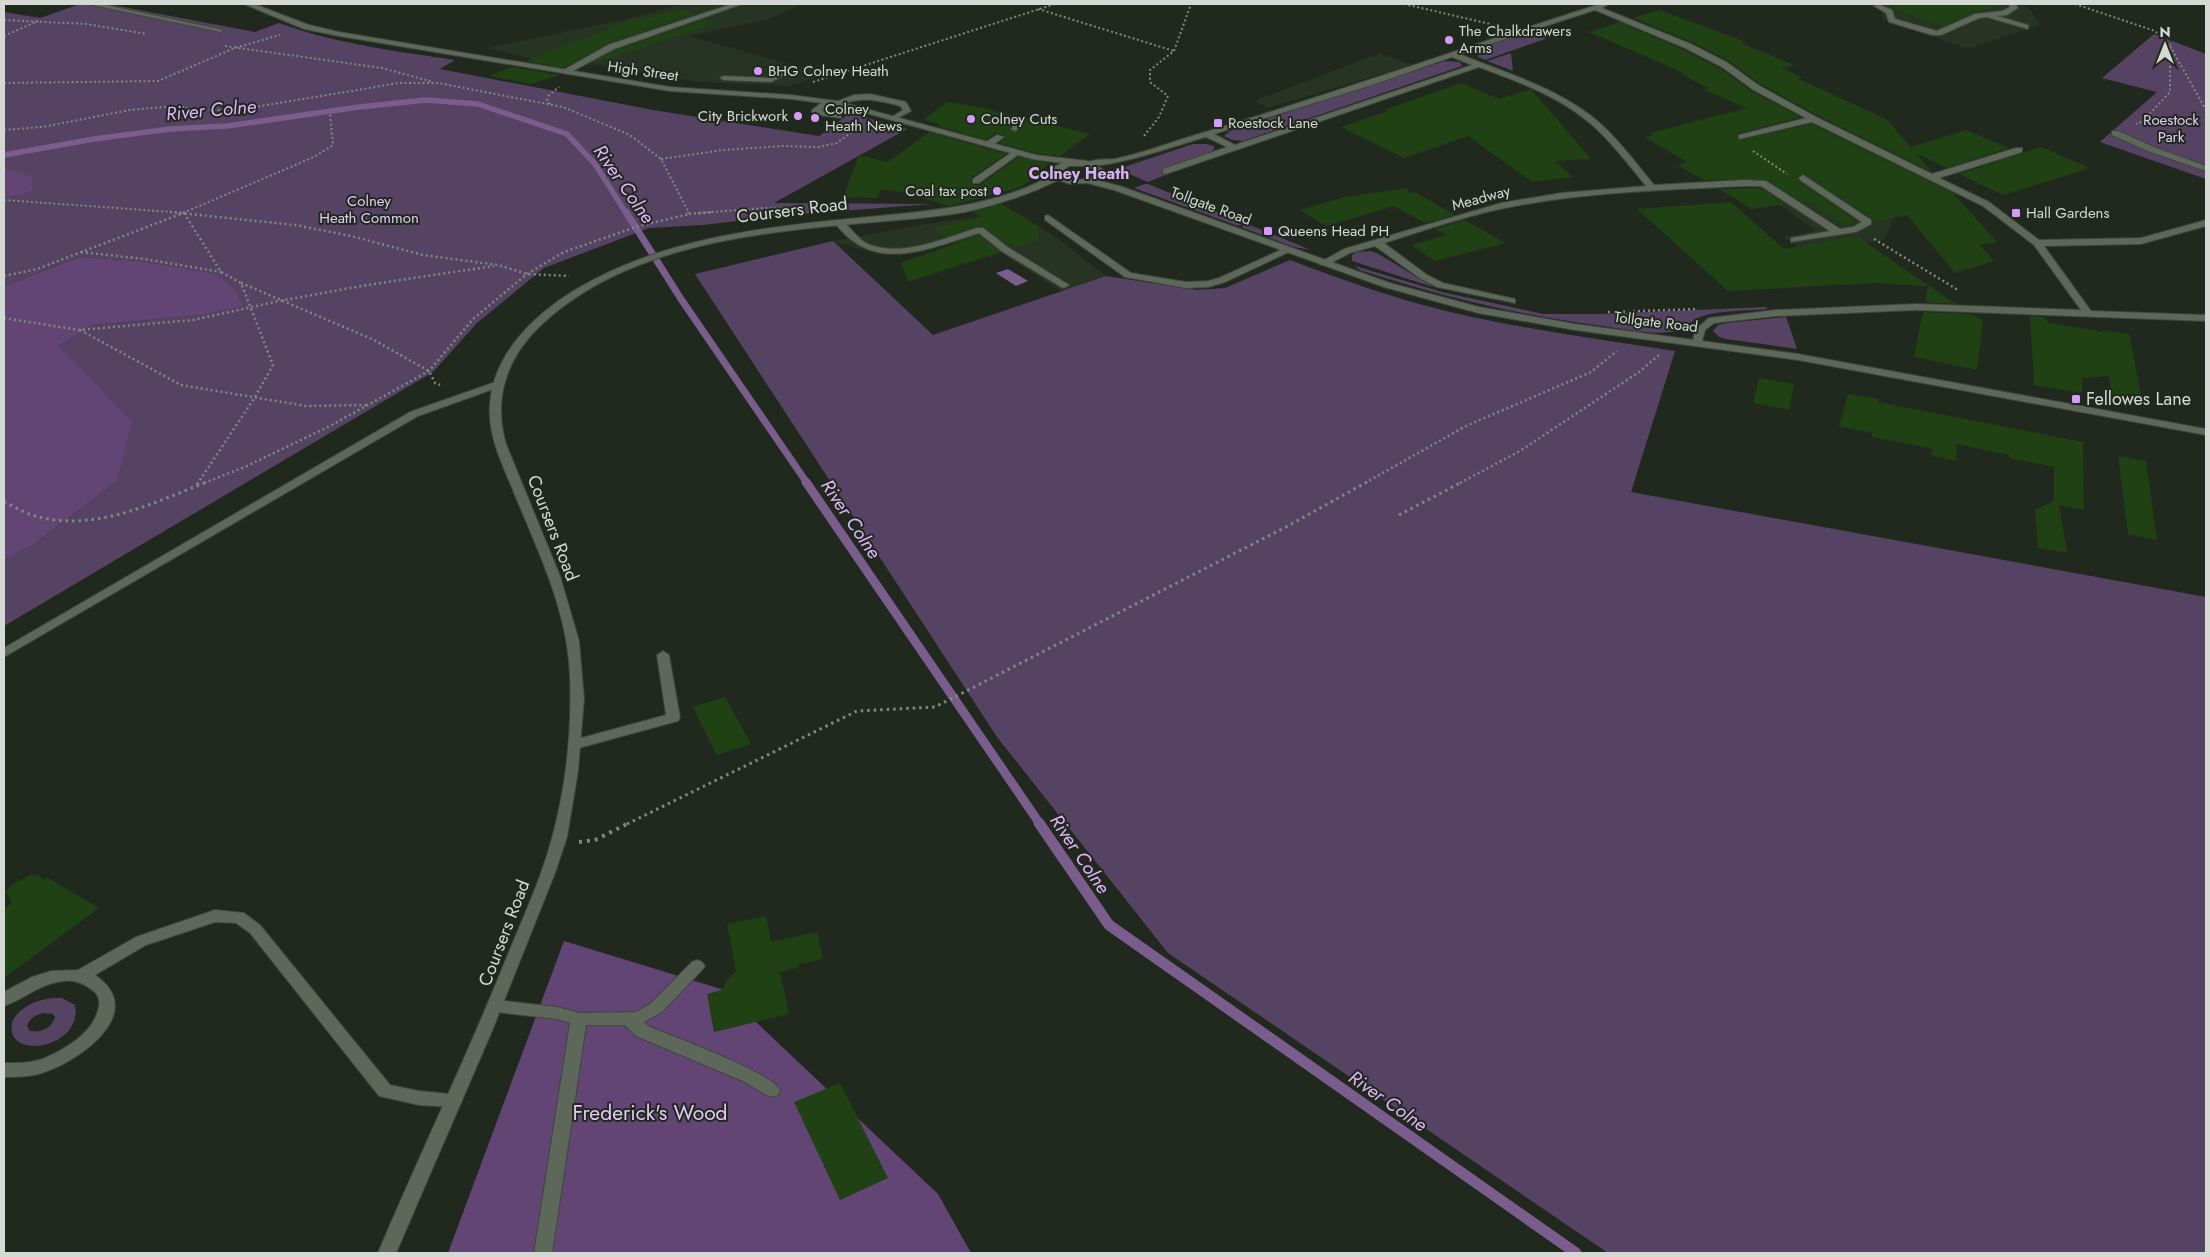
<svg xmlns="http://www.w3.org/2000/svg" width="2210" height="1257" font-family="Jost,sans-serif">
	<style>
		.built { fill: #273424 }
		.green { fill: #564363; fill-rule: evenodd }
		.forest { fill: #624574 }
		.water { fill: #7a5c8d }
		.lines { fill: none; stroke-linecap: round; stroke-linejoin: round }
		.stream-far3 { stroke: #7a5c8d; stroke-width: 5.5 }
		.stream-far2 { stroke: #7a5c8d; stroke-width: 7 }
		.stream-far1 { stroke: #7a5c8d; stroke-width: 9 }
		.stream { stroke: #7a5c8d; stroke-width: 11 }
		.building { fill: #1f4113 }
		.service-casing { stroke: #3f463d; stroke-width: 2 }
		.minor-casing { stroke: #3f463d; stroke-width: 2 }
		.tertiary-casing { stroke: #3f463d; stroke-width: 2 }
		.path-far3 { stroke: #818880; stroke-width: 2; stroke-dasharray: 2 2.5; stroke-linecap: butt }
		.path-far2 { stroke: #818880; stroke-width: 2.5; stroke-dasharray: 2 3; stroke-linecap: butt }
		.path-far1 { stroke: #818880; stroke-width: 3; stroke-dasharray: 2.5 4; stroke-linecap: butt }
		.path { stroke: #818880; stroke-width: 4; stroke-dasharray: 3 5; stroke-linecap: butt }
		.service { fill: #5d675a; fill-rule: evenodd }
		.minor { fill: #5d675a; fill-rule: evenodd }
		.tertiary { fill: #5d675a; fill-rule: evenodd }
		.poi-dot { fill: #d69bfa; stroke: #21291f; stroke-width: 2 }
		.labels { text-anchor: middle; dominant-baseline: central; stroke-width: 4; stroke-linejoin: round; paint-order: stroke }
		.far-poi-label { font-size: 15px; fill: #d4dad3; stroke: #21291f; text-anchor: start }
		.far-street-label { font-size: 15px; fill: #d4dad3; stroke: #21291f }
		.far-park-label { font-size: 15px; fill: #e4c9f6; stroke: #21291f }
		.far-quarter-label { font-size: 16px; font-weight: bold; fill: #d9b1f3; stroke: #21291f }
		.street-label { font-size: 18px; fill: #d4dad3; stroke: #21291f }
		.poi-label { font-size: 18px; fill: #d4dad3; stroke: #21291f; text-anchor: start }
		.water-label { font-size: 19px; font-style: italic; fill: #e0b3fd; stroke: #21291f }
		.near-park-label { font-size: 21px; fill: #e4c9f6; stroke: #21291f }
	</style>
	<rect width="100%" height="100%" fill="#21291f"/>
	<g class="built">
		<path d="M684,4H803L766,20L689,36L826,74L791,86L698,82L600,65L566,64L528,58L486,48L627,19Z"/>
		<path d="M1866,4H2022L2030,9L2040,25L1968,49L1883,20L1881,9Z"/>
		<path d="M1380,53L1411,65L1268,108L1254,101Z"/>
		<path d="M1824,173L1894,218L1883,240L1796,257L1797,246L1784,237L1816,231L1758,189L1748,179L1782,174Z"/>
		<path d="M1017,212L1053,235L1106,276L1062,292L976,237L915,253L880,255L833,241L932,223Z"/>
	</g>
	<g class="green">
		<path d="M80,4H107L255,32L279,23C336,44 396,51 455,60L440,69L653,110L819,136L850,113L907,129L774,203L933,204L787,215L703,225L649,228L544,268L477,323L433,372L4,626V560L33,545L117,481L58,346L93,325L203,315L243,307L214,273L141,261L80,257L4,286V12L40,18Z"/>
		<path d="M1544,27L1557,29L1545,39L1485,60L1478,57L1479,48Z"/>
		<path d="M2154,34L2206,54V179L2100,142L2157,92L2102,78Z"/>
		<path d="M1511,53L1513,71L1487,61Z"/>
		<path d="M1445,61L1460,62L1462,66L1243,141L1232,140L1224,136L1230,131Z"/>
		<path d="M1193,144H1206L1214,146V149L1210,153L1162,170L1168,174L1148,182L1120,170L1124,167Z"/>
		<path d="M1145,184H1148L1244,223L1238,226L1134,188Z"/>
		<path d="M1247,224L1311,250L1294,247L1241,227Z"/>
		<path d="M833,241L933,335L1106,276L1197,290L1225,288L1290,260C1343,280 1395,299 1450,312C1524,329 1600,340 1675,351L1631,492L2206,597V1253H1608L1168,953L997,737L695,274Z"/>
		<path d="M1370,251L1377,253L1433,287L1352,261V255L1356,252Z"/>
		<path d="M1355,266L1442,292L1543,314H1600L1766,307L1767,309C1748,311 1718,310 1700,317C1687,322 1689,330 1671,332C1647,335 1620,328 1596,325C1514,314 1439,296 1360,270Z"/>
		<path d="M1786,317L1797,349L1726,339L1719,337L1713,331L1718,325L1727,323Z"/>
		<path d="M52,998H62L75,1005C84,1050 0,1062 13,1020C21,1006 37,1000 52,998ZM43,1013L53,1014L55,1017C52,1028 41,1033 30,1031L27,1026C29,1018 36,1015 43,1013Z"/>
	</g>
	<g class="forest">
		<path d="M4,169L32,176V191L13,196H4Z"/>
		<path d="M80,257L141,261L214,273L233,288L243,307L203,315L93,325L58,346L132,422L117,481L33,545L4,560V286Z"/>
		<path d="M564,941L721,989L938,1194L971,1253H448Z"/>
	</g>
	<path class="water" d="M1008,269L1028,281L1016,286L996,273Z"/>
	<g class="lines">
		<path class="stream-far3" d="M4,155L94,139L170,129L227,126L359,107L426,100L478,104L567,134L595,164L626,213"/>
		<path class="stream-far2" d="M626,212L681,299L807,483"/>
		<path class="stream-far1" d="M806,482L1040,824"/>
		<path class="stream" d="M1039,823L1109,925L1576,1253"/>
	</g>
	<g class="building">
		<path d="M1892,4H1996L1997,7L1974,12L1944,26L1893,8Z"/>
		<path d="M683,9L695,14L607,43L564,68L525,61L637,18L642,19Z"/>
		<path d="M1660,10L1746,42L1741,43L1794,65L1782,68L1803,78L1799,79L1886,119L1911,147L1966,130L2009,148L1947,168L1916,153L1932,172L1817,115L1759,83L1729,61L1692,42L1633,18Z"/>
		<path d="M706,19L717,23L588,65L615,51Z"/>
		<path d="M1620,22L1684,50L1721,69L1751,91L1801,117L1739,133L1738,140L1812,124L1953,193L1998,243L1979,244L1994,261L1955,273L1907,215L1873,222L1872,218L1804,173L1797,178L1799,182L1858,222L1846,226L1808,201L1802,202L1766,179L1704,180L1677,165L1687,162L1644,137L1653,135L1650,133L1747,108L1704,90L1708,88L1681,74L1684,73L1589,32Z"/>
		<path d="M512,67L560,75L531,84L488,76Z"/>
		<path d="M1461,83L1499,99L1530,89L1532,90L1591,159L1555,161L1573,177L1532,182L1468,136L1404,158L1341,127L1388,111L1384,110Z"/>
		<path d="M947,102L978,107L1090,134L1060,156L1036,153L999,143L1005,138V135L996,133L986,140L937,126L940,124L923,120Z"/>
		<path d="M929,132L1006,154L972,177L971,183L973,185H980L1018,157L1050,163L1039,171L1042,172L1021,187L958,204L949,206L906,193L881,189L878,198L843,197L859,155L888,162Z"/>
		<path d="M2041,147L2090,168L2003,195L1959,174Z"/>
		<path d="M1408,188L1409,194L1415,192L1455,215L1425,223L1394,206L1326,226L1300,210L1345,197Z"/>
		<path d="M1760,188L1785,204L1752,209L1719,189Z"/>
		<path d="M1731,202L1784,249L1856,236L1956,304L1925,302L1928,286L1875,283L1728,291L1637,209Z"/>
		<path d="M1002,204L1038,227V241L1013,248L983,226H976L945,237L935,228L982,216L972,212Z"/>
		<path d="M1464,220L1506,243L1435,261L1411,245L1446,235L1435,229Z"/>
		<path d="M979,235L1001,252L908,282L901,263Z"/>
		<path d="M1923,312L1972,314L1983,321L1977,370L1914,357Z"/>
		<path d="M2030,316L2044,317L2049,323L2103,332L2102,330L2129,334L2143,405L2112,399L2109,376L2082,378V393L2034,385Z"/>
		<path d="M1759,378L1794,384L1789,410L1753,403Z"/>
		<path d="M1848,394L1878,399V402L2083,442L2084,510L2059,505L2067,553L2038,548L2035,510L2054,501V467L2009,458V455L1957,444L1956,461L1932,456L1933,450L1930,448L1872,437V433L1839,426Z"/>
		<path d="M2118,456L2146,461L2157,540L2128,534Z"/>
		<path d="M725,697L751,744L717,755L693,707Z"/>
		<path d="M31,875H37L45,880L48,878L99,908L4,978V909L12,903L6,891L14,883Z"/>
		<path d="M766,916L771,942L817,932L823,959L799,964V967L780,972L789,1014L714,1032L707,994L722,990L727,980L736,971L727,924Z"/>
		<path d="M840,1083L888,1178L840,1200L794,1102Z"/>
	</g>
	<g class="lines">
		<g class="service-casing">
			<g id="service">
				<path d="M88,4H101L224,30L220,32Z"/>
				<path d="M732,4H742L614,49L567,74L560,72L608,45Z"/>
				<path d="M2009,4H2015L2018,8L2007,15L1997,16L2028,25V29L1987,17L1979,18L1941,35H1932L1889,22L1886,13L1874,6L1880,5L1892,10L1895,19L1937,31L1975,14L2002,11L2010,7Z"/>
				<path d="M787,68L794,70L771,82L724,80L720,78L724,76L770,78Z"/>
				<path d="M870,94L906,102L911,111L894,120L890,118L903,110L900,106C872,99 864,97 837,105L833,103L854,95Z"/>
				<path d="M825,100L832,102L822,111L841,114V118L812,114V110Z"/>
				<path d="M1015,124L1022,126L1015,131L1011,129Z"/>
				<path d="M2112,131H2118L2154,147L2206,166V171L2148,151L2112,135Z"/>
				<path d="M997,135L1004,137L992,146H986V142Z"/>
				<path d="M1015,150L1022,152L979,183H973V179Z"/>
				<path d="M1803,175L1871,220V224L1856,232L1791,242V238L1830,231L1761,186H1744L1740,183L1744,180L1766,181L1840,229L1853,227L1862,222L1800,180L1799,178Z"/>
				<path d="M1048,215L1131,273L1186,282L1208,281L1219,278L1285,248H1291L1293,250L1225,282L1209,287L1186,288L1125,277L1045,220V216Z"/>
				<path d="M839,220C850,224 856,239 868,244C902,258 945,238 977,228H983L1009,248L1069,285L1064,288L1061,287L1003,252L979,233C927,249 874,275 835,223Z"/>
				<path d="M498,381L502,382V386L418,416L4,657V648L410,412Z"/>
				<path d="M663,651L669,655L680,718L678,721L575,749L570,747L568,744L570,741L666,715L657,655Z"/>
				<path d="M215,910L244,913L260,925L390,1085L419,1091L460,1095L462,1100L460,1105L454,1107L419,1105L379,1096L250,933L236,923L215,922L146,945L95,975C149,1012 80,1061 42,1073C30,1077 17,1077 4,1077V1063C18,1063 32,1063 45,1058C67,1048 95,1032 99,1006C100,999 98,994 92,990C83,983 75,980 64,981C40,983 25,999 4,1006V992L32,977L51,971L78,970L136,937Z"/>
				<path d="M697,960L702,962L705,966L702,970L662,1012L644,1022L648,1026C671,1036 771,1072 780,1090L778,1095L772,1097L766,1095L745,1082L636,1036L625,1025H586L552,1253H534L570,1023L557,1019L496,1012L490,1010L488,1006L490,1002L496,1000L557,1007L579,1013L636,1012L650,1004L692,962Z"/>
			</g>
		</g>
		<g class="minor-casing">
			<path id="minor" d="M1600,4L1607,5L1602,8L1691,44L1728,63L1758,85L1816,117L1932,174L2016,148H2022V152L1939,178L1989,202L2039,240L2141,238L2206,220V226L2141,244L2044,246L2091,311L2206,315V321L1916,310L1776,316L1714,323L1705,330L1701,345H1693V339L1696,329L1709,318L1776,310L1916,304L2081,310L2034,245L1983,206L1812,122L1739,139V135L1806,118L1752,89L1722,67L1685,48L1595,10L1459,54C1504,72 1551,86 1590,115C1615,134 1634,161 1654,185L1744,180L1748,183L1744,186C1664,190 1583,192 1505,208C1464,216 1423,231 1384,243L1427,275L1443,283L1515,299V303L1437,287L1421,279L1375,246L1350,253L1327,265H1321L1319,263L1344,249L1501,203L1561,193L1646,186C1627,163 1609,138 1586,120C1555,95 1516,81 1479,67L1166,174L1163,173V169L1227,147L1206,137C1187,142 1098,173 1086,164C1093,158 1106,160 1115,159C1144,153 1174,141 1202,133C1336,93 1467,46 1600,4ZM1452,57L1472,65L1235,145L1214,134L1372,85Z"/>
		</g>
		<g class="tertiary-casing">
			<path id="tertiary" d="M244,4H254L309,25L339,32L670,87L791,95L837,101L1036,155L1088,161L1104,170L1102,177L1096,180L1120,186L1390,283L1479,307L1575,324L1798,354L2206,429V435L1798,360L1575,330L1478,313L1384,287L1114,190L1087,183L1070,184L1058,180C1028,195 998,205 965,212C932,218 898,220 864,223C753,233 623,246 539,327C506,359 493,400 506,444L560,576L579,641L584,699L578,771L567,837L555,873L492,1031L396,1253H378C418,1158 463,1065 502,969C519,926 540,883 552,838C566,787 572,730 570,677C568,614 541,557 517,500C505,469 487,438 490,404C493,354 535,314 575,290C660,239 761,227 858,218C926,211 992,208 1053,175L1052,173L1054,167L1062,163L1032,159L837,105L791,99L670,91L339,36L304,29ZM1069,166H1084L1096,171L1095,174C1084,181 1070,183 1060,173Z"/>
		</g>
		<g class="path-far3">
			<path d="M1404,4L1490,24"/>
			<path d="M2075,4L2155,31L2170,45V92L2143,121L2136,124"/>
			<path d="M1038,9L1174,51"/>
			<path d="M4,20L86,24L147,34"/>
			<path d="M4,36L38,21"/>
			<path d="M225,46L382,68L433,82"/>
			<path d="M2170,46L2206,110"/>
			<path d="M813,82L1055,4"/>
			<path d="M4,83L158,81L235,48L280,35"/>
			<path d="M550,104L547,100L549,95L559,87"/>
			<path d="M4,130L42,127L130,110L177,106L199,110H237L399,83H438L563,107L630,135L661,159L689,213"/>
			<path d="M1144,136L1159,117L1168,96L1150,82V70L1174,51L1191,4"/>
			<path d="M1753,151L1787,174"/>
			<path d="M661,159L723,150L783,146L819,147L837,143L861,125"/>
			<path d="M4,200L186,213"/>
			<path d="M183,213L314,157L333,145L330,114"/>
			<path d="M698,213L765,208L791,209"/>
		</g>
		<g class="path-far2">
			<path d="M170,212L295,225L351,236L423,255L498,265L527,274L569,276"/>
			<path d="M184,213L221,272L241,283L273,365L255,397L198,483"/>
			<path d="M689,214L714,212"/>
			<path d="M1874,239L1958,290"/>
			<path d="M81,252L144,259L221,272"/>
			<path d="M4,276L37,269L186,212"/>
			<path d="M241,283L372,339L429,371L435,383L440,385"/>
			<path d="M1608,312L1697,309"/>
			<path d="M4,318L79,330L193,320L279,301L367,285L494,266"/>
			<path d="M80,330L181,385L306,406L367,405"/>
			<path d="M204,483L247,466L330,426L429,371L473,319L527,274L564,252L636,227L689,214L688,212"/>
			<path d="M1365,483L1466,426L1591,372L1617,351"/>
			<path d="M1460,483L1520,451L1639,372L1659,355"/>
		</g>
		<g class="path-far1">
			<path d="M197,485L199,482"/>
			<path d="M4,502C13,506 23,512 32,515C93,534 152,503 207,482"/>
			<path d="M1399,515L1462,482"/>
			<path d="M627,824L857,711L935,707L1284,528L1367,482"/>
		</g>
		<path class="path" d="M579,842L595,840L629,823"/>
		<use href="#service" class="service"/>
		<use href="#minor" class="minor"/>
		<use href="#tertiary" class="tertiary"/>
	</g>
	<g class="poi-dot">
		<circle cx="1449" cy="40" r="5"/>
		<circle cx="758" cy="71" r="5"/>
		<circle cx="798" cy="116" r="5"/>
		<circle cx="815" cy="118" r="5"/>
		<circle cx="971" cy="119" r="5"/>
		<rect x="1213" y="118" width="10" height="10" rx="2.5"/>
		<circle cx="997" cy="191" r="5"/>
		<rect x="2011" y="208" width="10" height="10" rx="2.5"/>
		<rect x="1263" y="226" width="10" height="10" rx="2.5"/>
		<rect x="2071" y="394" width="10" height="10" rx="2.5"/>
	</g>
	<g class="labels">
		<g class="far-poi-label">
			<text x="1459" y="31">The Chalkdrawers<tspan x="1459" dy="17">Arms</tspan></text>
			<text x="768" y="71">BHG Colney Heath</text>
			<text x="825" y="109">Colney<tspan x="825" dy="17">Heath News</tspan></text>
			<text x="788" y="116" text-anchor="end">City Brickwork</text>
			<text x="981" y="119">Colney Cuts</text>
			<text x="1228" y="123">Roestock Lane</text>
			<text x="987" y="191" text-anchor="end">Coal tax post</text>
			<text x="2026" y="213">Hall Gardens</text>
			<text x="1278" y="231">Queens Head PH</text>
		</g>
		<g class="far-street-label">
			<text transform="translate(643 71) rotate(8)">High Street</text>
			<text transform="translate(1481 198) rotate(-15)">Meadway</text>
			<text transform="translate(1211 206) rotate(20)">Tollgate Road</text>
			<text transform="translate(1656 322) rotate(7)">Tollgate Road</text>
		</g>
		<g class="far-park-label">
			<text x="2171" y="120">Roestock<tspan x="2171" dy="17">Park</tspan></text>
			<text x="369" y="201">Colney<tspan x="369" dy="17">Heath Common</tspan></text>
		</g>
		<g class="far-quarter-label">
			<text x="1079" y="173">Colney Heath</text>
		</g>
		<g class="street-label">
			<text transform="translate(792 210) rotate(-7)">Coursers Road</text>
			<text transform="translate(553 528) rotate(69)">Coursers Road</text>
			<text transform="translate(504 933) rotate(-69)">Coursers Road</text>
		</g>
		<g class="poi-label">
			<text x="2086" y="399">Fellowes Lane</text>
		</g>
		<g class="water-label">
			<text transform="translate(211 110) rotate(-5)">River Colne</text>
			<text transform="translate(624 184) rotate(55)">River Colne</text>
			<text transform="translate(851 519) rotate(56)">River Colne</text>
			<text transform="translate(1080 854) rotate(56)">River Colne</text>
			<text transform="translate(1388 1101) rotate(35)">River Colne</text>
		</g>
		<g class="near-park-label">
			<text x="650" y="1113">Frederick's Wood</text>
		</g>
	</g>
	<rect width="2210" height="1257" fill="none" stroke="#d4dad3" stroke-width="10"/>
	<g transform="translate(2165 45)" stroke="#21291f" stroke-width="4" paint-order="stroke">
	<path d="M0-4L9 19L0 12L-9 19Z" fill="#d4dad3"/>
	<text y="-8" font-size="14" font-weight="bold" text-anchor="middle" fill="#d4dad3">N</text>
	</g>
</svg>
